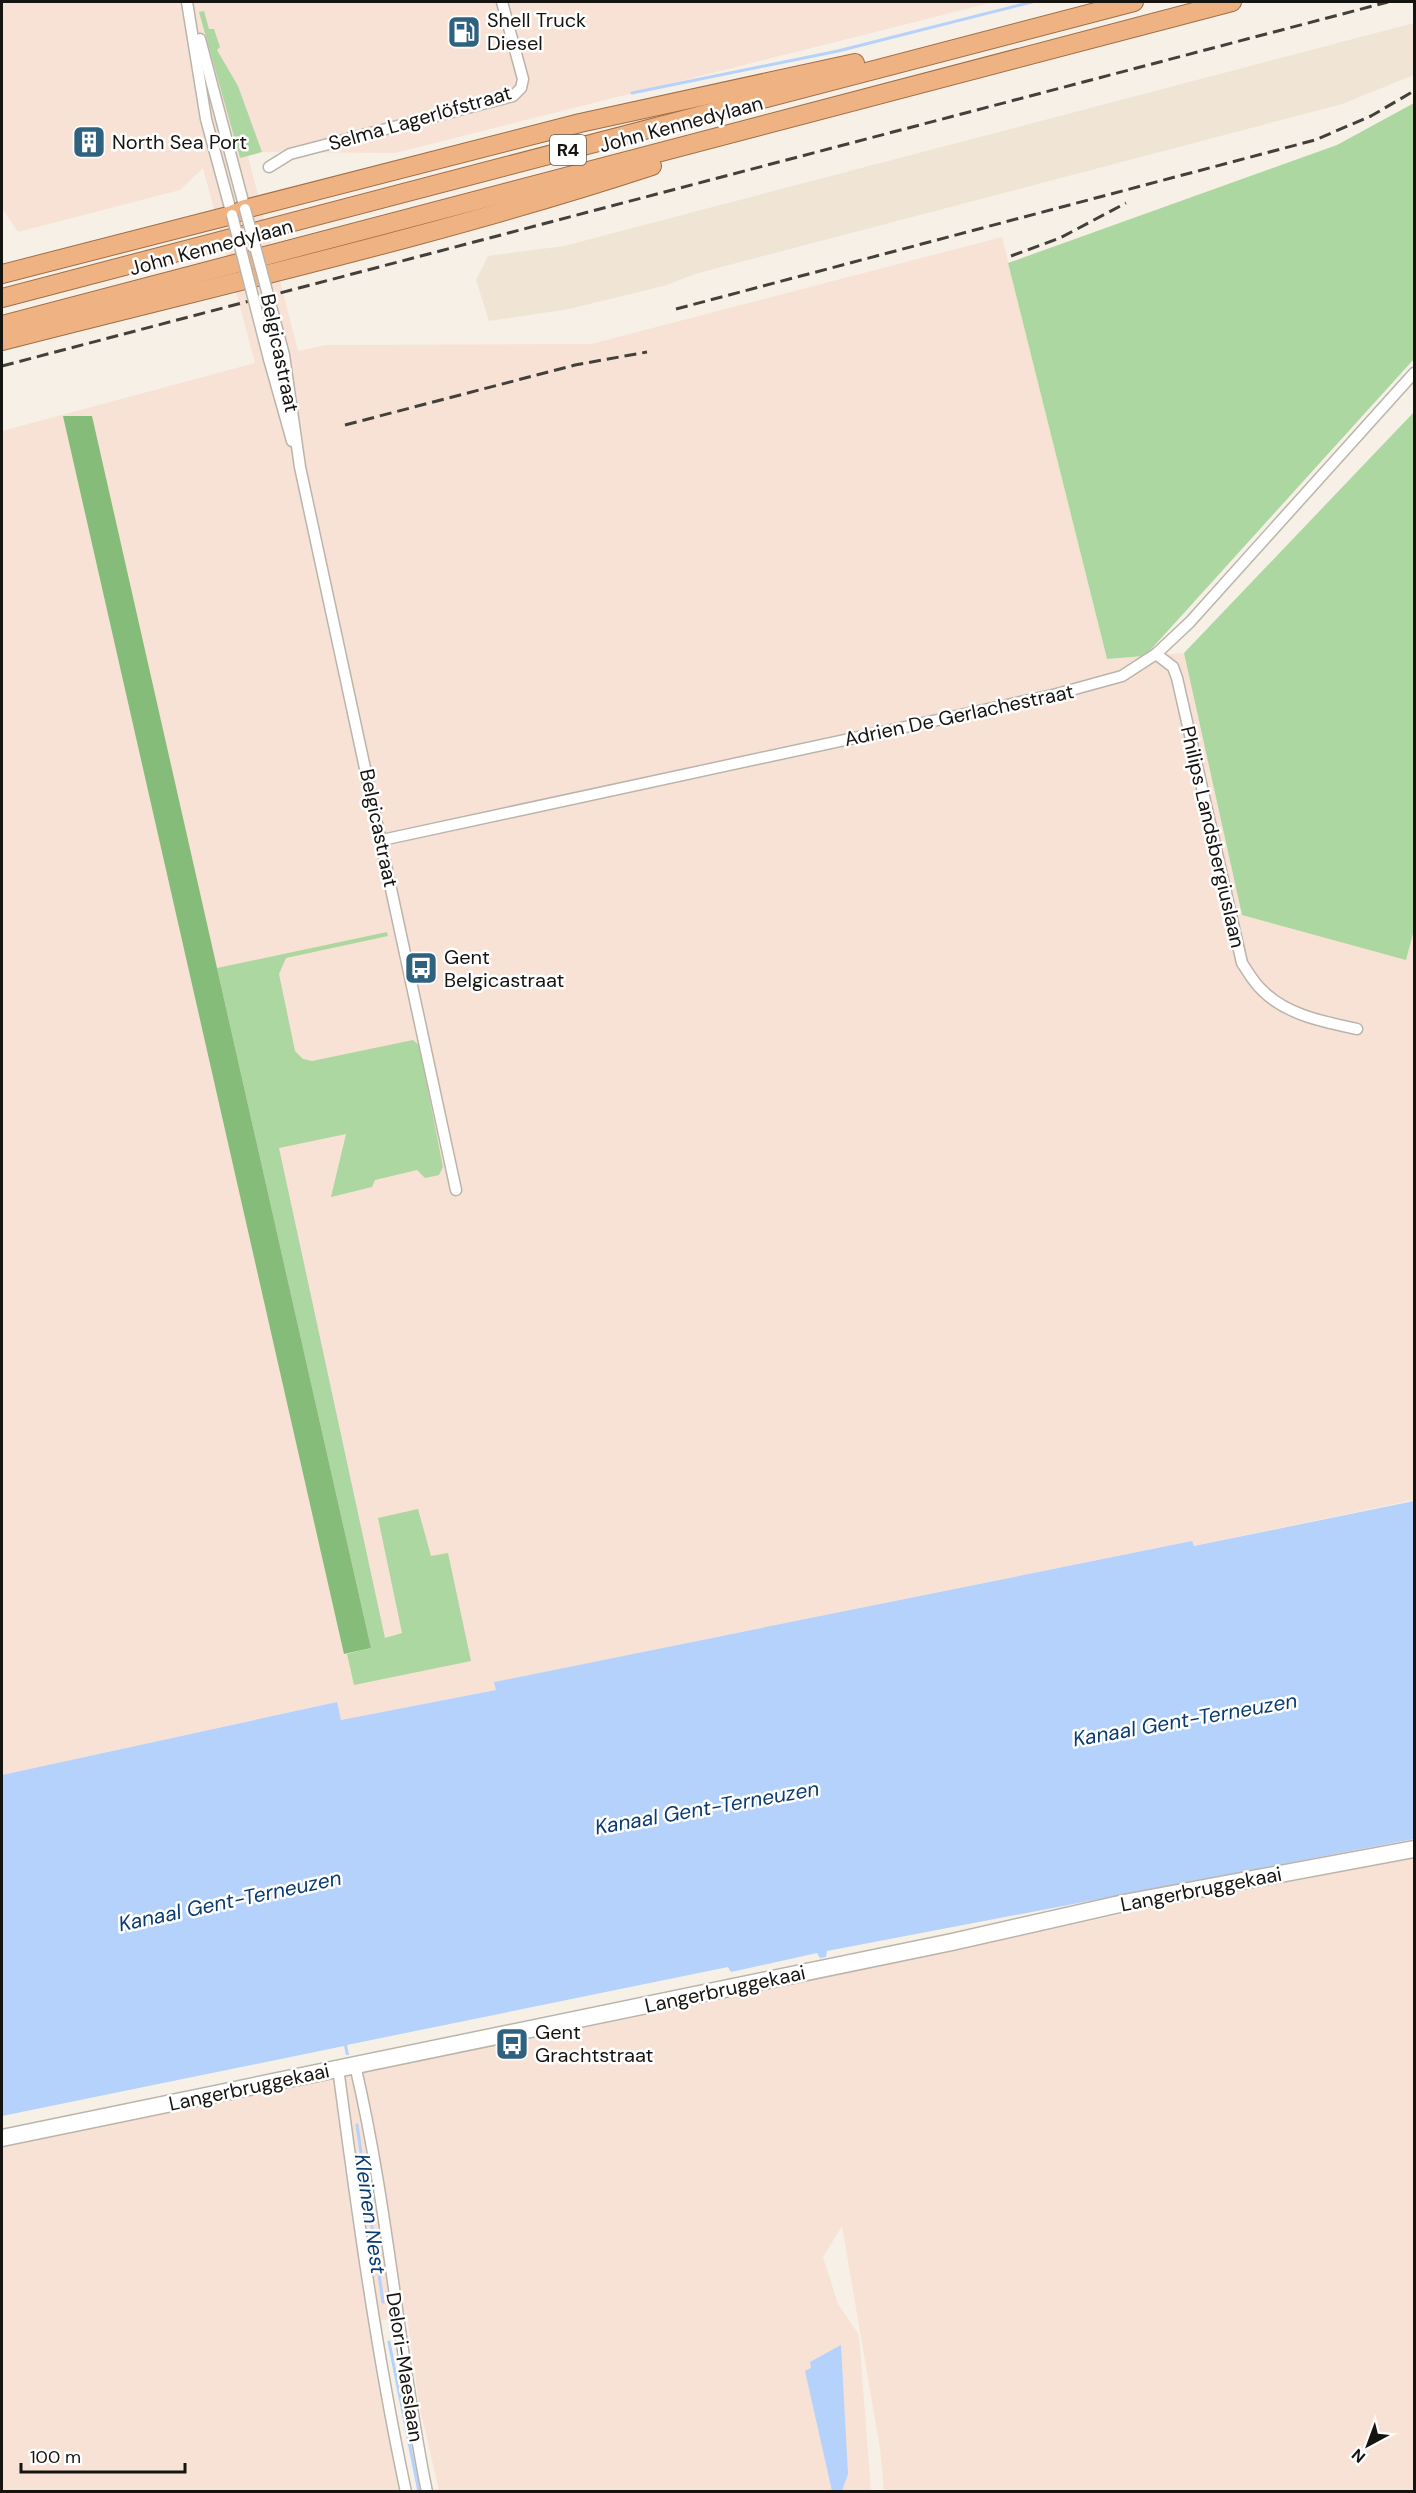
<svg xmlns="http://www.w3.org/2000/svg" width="1416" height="2493" font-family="'DM Sans',sans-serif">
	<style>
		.industrial { fill: #f8e2d5 }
		.built { fill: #f0e4d4 }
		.green { fill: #acd7a1 }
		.forest { fill: #86bc79 }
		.water { fill: #b4d2fb }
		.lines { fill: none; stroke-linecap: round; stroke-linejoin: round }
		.stream { stroke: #b4d2fb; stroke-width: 3 }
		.minor-casing { stroke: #bab4ab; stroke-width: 13 }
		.secondary-casing { stroke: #bab4ab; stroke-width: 19 }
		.trunk-casing { stroke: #a06e46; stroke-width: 20 }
		.minor { stroke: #fff; stroke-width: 10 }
		.secondary { stroke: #fff; stroke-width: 16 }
		.trunk { stroke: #efb282; stroke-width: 18 }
		.rail { stroke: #43403c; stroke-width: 3; stroke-dasharray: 12 6; stroke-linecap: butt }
		.minor-bridge-casing { stroke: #bab4ab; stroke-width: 13; stroke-linecap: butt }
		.minor-bridge { stroke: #fff; stroke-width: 10 }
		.labels { text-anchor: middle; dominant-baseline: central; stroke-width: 5; stroke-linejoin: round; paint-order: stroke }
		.shield { fill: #fff; stroke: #5c5a58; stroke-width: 1.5 }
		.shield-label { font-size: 18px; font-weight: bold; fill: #161411 }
		.poi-label { font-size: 20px; fill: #161411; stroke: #fff; text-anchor: start }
		.street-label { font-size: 20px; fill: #161411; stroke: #fff }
		.water-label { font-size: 21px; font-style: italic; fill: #083a74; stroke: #fff }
	</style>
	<rect width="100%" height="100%" fill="#f7f0e7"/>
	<g class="industrial">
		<path d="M2,2H994L395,153L262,152L248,156L298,351L326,345L591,344L1002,237L1107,659L1184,653L1242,915L1406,959L1414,930V1500L1193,1546L1192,1541L495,1682L496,1690L341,1720L336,1702L2,1775V431L255,363L203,168L180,190L18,232L2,208Z"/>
		<path d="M1414,1852V2491H884L880,2449L842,2226L823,2257L838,2304L859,2335L871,2491H439L419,2404L407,2316L372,2322L405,2491L2,2492V2145L676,2009Z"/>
	</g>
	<path class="built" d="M1414,23V75L1342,104L695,274L667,285L569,309L489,321L476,280L488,256L564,246Z"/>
	<g class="green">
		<path d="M204,11L209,29H214L220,47L217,50L238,86L262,152L240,158L199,12Z"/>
		<path d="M1414,103V359L1145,656L1107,659L1008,263L1337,145Z"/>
		<path d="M1414,412V930L1406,960L1242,915L1184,653Z"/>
		<path d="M387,932L388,936L286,958L279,974L295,1051L303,1059L312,1061L413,1040L419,1045L443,1167L439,1175L425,1178L417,1170L375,1180L372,1187L331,1197L346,1134L279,1148L385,1638L402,1633L378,1518L418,1509L431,1556L448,1553L471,1661L354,1685L347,1654L371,1648L217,968Z"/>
	</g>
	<path class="forest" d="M63,416H92L371,1648L344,1654Z"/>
	<g class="water">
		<path d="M1414,1501V1839L827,1951L826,1957L820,1958L817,1953L731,1972L728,1967L347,2045L349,2055H346L344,2046L2,2116V1775L337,1702L341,1720L496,1690L494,1682L1192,1541L1194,1546Z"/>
		<path d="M841,2345L848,2474L842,2491H832L805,2371L811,2368L810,2362Z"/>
	</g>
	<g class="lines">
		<g class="stream">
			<path d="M632,93L838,51L1032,2"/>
			<path d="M357,2125L383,2302"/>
			<path d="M389,2342L419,2492"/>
		</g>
		<g class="minor-casing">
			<g id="minor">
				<path d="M187,2L206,119L232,215"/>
				<path d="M200,39L245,209"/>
				<path d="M269,167L290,154L513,96L521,88L523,79L502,2"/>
				<path d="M284,355L300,467L456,1190"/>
				<path d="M269,359L292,441"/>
				<path d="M1156,654L1173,667L1177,678L1242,963C1248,972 1254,983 1262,990C1286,1015 1325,1022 1357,1029"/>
				<path d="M382,840L1053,695L1122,676L1156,654L1190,622L1414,373"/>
				<path d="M355,2065C388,2205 398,2350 427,2492"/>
				<path d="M338,2068C357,2210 376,2352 406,2492"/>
			</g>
		</g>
		<g class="secondary-casing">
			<path id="secondary" d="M2,2138L952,1942L1124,1903L1414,1849"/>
		</g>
		<g class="trunk-casing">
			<g id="trunk">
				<path d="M2,274L232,215L245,209L580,123L855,63"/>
				<path d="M2,298L1134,2"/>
				<path d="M2,325L1232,2"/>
				<path d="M2,341C219,285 439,236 652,166"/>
			</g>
		</g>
		<use href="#minor" class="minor"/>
		<use href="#secondary" class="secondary"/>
		<use href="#trunk" class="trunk"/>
		<g class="rail">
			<path d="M1011,256L1060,238L1126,203"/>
			<path d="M676,309L1315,140L1371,116L1414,91"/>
			<path d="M2,366L1388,2"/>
			<path d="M345,425L575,365L647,352"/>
		</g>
		<g class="minor-bridge-casing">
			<g id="minor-bridge">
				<path d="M245,209L284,355"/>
				<path d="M232,215L269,359"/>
			</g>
		</g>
		<use href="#minor-bridge" class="minor-bridge"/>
	</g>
	<defs>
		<g id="fuel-square" transform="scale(1.725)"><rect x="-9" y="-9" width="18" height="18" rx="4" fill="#2f627f" stroke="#fff"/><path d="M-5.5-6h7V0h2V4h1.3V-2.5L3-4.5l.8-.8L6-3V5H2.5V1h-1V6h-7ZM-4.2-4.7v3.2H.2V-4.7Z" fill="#fff"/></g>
		<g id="building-square" transform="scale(1.725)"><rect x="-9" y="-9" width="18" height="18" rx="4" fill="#2f627f" stroke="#fff"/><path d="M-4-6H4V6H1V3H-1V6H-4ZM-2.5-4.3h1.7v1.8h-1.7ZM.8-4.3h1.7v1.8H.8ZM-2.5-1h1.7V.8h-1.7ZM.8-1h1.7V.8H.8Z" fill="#fff"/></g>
		<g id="bus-square" transform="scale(1.725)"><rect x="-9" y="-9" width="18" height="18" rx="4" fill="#2f627f" stroke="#fff"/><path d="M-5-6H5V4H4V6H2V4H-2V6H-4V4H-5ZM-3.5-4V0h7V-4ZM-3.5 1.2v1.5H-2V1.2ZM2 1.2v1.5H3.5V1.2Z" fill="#fff"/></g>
	</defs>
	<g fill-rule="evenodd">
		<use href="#fuel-square" x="464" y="32"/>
		<use href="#building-square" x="89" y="142"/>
		<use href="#bus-square" x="421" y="968"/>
		<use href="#bus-square" x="512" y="2044"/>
	</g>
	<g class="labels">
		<rect class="shield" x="550" y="135" width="36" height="30" rx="4.5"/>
		<g class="shield-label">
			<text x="568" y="150">R4</text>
		</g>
		<g class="poi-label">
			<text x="487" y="20">Shell Truck<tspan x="487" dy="23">Diesel</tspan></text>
			<text x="112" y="142">North Sea Port</text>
			<text x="444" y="957">Gent<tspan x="444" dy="23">Belgicastraat</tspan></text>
			<text x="535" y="2032">Gent<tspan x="535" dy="23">Grachtstraat</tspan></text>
		</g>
		<g class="street-label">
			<text transform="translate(420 118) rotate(-16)">Selma Lagerlöfstraat</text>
			<text transform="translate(681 124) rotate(-15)">John Kennedylaan</text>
			<text transform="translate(211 247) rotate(-15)">John Kennedylaan</text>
			<text transform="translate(280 353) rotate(78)">Belgicastraat</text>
			<text transform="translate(959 715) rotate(-12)">Adrien De Gerlachestraat</text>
			<text transform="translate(379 828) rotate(78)">Belgicastraat</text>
			<text transform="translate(1213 837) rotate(77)">Philips Landsbergiuslaan</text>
			<text transform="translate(1201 1889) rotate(-11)">Langerbruggekaai</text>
			<text transform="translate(725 1989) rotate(-12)">Langerbruggekaai</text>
			<text transform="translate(249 2087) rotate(-12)">Langerbruggekaai</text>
			<text transform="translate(405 2367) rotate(81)">Delori-Maeslaan</text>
		</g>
		<g class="water-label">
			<text transform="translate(1185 1720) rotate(-10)">Kanaal Gent-Terneuzen</text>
			<text transform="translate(707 1808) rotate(-10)">Kanaal Gent-Terneuzen</text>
			<text transform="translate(230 1901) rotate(-12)">Kanaal Gent-Terneuzen</text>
			<text transform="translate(370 2214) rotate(82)">Kleinen Nest</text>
		</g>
	</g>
	<rect width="1416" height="2493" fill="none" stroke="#161411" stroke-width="6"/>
	<g transform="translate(1368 2445) rotate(221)" stroke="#ffffff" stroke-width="4.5" paint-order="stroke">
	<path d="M0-4.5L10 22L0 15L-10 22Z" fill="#161411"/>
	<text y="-9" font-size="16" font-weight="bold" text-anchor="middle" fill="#161411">N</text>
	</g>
	<path d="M21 2463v9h164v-9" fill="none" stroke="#161411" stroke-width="3"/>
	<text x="30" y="2463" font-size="18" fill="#161411" stroke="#ffffff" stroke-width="4.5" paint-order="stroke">100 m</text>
</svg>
